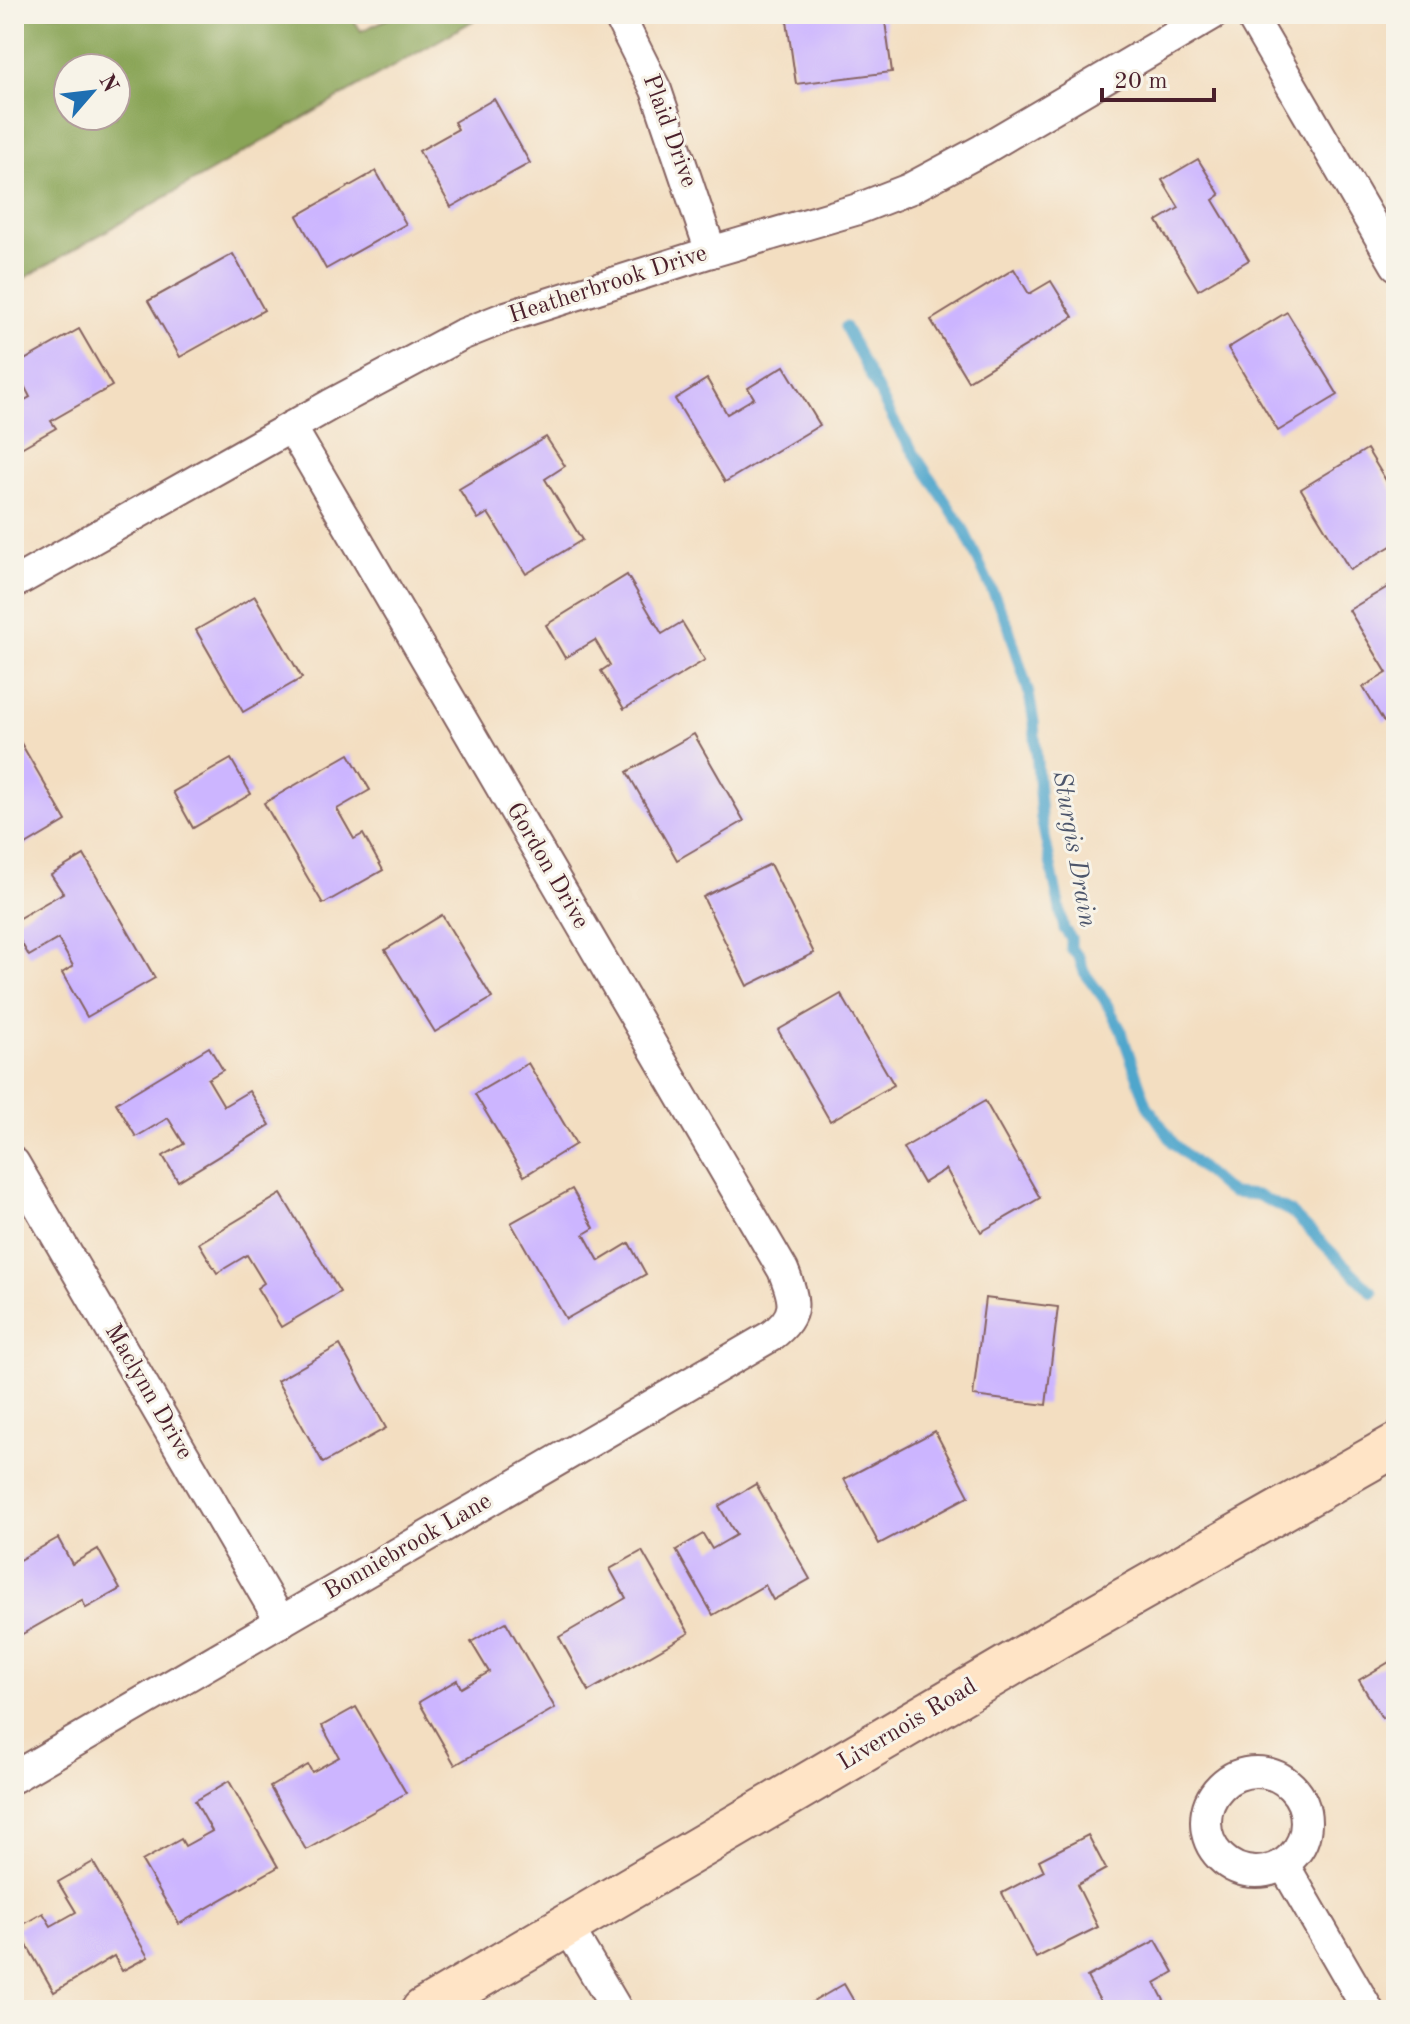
<svg xmlns="http://www.w3.org/2000/svg" width="1410" height="2024" font-family="'Old Standard TT',serif">
	<style>
		.forest { fill: #89a456; stroke: #6a6240; stroke-width: 2; fill-rule: evenodd }
		.lines { fill: none; stroke-linecap: round; stroke-linejoin: round }
		.stream { stroke: #4fa6cc; stroke-width: 11 }
		.building { fill: #ccb5ff }
		.minor-casing { stroke: #856260; stroke-width: 34 }
		.secondary-casing { stroke: #856260; stroke-width: 46 }
		.minor { stroke: #fff; stroke-width: 30 }
		.secondary { stroke: #ffe4c6; stroke-width: 42 }
		.labels { text-anchor: middle; dominant-baseline: central; stroke-width: 6; stroke-linejoin: round; paint-order: stroke }
		.street-label { font-size: 24px; fill: #4a1f2b; stroke: #f7f3e8 }
		.water-label { font-size: 26px; font-style: italic; fill: #4c556b; stroke: #f7f3e8 }
	</style>
	<rect width="100%" height="100%" fill="#f7f3e8"/>
	<filter id="ink" filterUnits="userSpaceOnUse"><feTurbulence type="fractalNoise" baseFrequency=".0125" numOctaves="2"/><feDisplacementMap in="SourceGraphic" scale="16" xChannelSelector="R" yChannelSelector="G"/><feConvolveMatrix kernelMatrix="1 2 1 2 8 2 1 2 1" color-interpolation-filters="sRGB"/></filter>
	<filter id="wash" filterUnits="userSpaceOnUse"><feTurbulence type="fractalNoise" baseFrequency=".006" numOctaves="4" result="noise"/><feDisplacementMap in="SourceGraphic" scale="32" xChannelSelector="R" yChannelSelector="G"/><feGaussianBlur stdDeviation="1.8" result="paint"/><feColorMatrix in="noise" values="0 0 0 0 0 0 0 0 0 0 0 0 0 0 0 0 0 1.4 0 .05"/><feComposite in="paint" operator="in"/></filter>
	<g filter="url(#wash)">
		<rect width="100%" height="100%" fill="#f3dec1"/>
		<path class="forest" d="M14,14H350L361,31L398,14H471L476,19L14,284ZM68,68H116V116H68Z"/>
		<g class="lines">
			<path class="stream" d="M845,327L897,427L963,528L1008,625L1029,694L1034,722L1041,818L1064,929L1071,938V949L1079,957L1084,972L1104,999L1120,1028L1147,1105L1174,1144L1225,1189L1232,1193L1257,1195L1291,1212L1373,1293"/>
		</g>
		<g id="blocks">
			<g class="building">
				<path d="M786,14H884L892,72L796,84Z"/>
				<path d="M494,99L530,163L451,207L419,151L458,129L454,122Z"/>
				<path d="M1198,159L1220,195L1213,200L1249,260L1198,290L1157,221L1179,208L1162,180Z"/>
				<path d="M376,171L406,224L326,269L297,216Z"/>
				<path d="M233,254L264,310L180,357L148,301Z"/>
				<path d="M1014,269L1029,294L1051,281L1073,317L968,381L931,320Z"/>
				<path d="M1287,312L1338,395L1278,431L1228,348Z"/>
				<path d="M79,329L112,386L51,421L56,428L21,448L14,436V406L30,397L14,366Z"/>
				<path d="M784,366L820,425L725,482L675,399L707,379L727,414L754,398L748,388Z"/>
				<path d="M546,437L565,466L545,479L582,540L526,574L488,513L478,519L459,489Z"/>
				<path d="M1367,449L1396,497V543L1350,570L1301,489Z"/>
				<path d="M627,575L662,634L682,622L705,660L624,709L601,671L610,665L595,640L565,658L546,625Z"/>
				<path d="M1396,582V715L1384,722L1363,687L1387,673L1349,610Z"/>
				<path d="M255,596L302,678L243,712L196,630Z"/>
				<path d="M14,731L66,821L14,852Z"/>
				<path d="M694,734L744,821L677,860L627,772Z"/>
				<path d="M349,754L370,790L337,809L354,839L363,834L383,870L323,904L264,803Z"/>
				<path d="M231,759L251,794L193,828L173,792Z"/>
				<path d="M84,855L155,978L87,1017L62,973L73,966L58,939L29,956L14,930V921L63,893L51,875Z"/>
				<path d="M770,864L814,953L747,986L703,897Z"/>
				<path d="M442,915L492,998L435,1032L385,950Z"/>
				<path d="M841,994L894,1085L830,1121L778,1030Z"/>
				<path d="M209,1047L223,1070L208,1079L224,1106L249,1091L270,1125L178,1181L163,1156L184,1144L168,1118L136,1137L116,1103Z"/>
				<path d="M528,1063L576,1144L524,1176L475,1094Z"/>
				<path d="M985,1101L1040,1198L981,1232L946,1169L923,1183L903,1148Z"/>
				<path d="M572,1189L594,1228L584,1234L599,1261L629,1243L646,1274L566,1319L511,1223Z"/>
				<path d="M281,1194L340,1292L281,1327L257,1288L264,1283L247,1255L217,1273L199,1243Z"/>
				<path d="M985,1298L1058,1307L1046,1405L973,1396Z"/>
				<path d="M340,1345L386,1428L323,1463L277,1381Z"/>
				<path d="M935,1431L969,1496L879,1544L844,1479Z"/>
				<path d="M756,1484L810,1579L773,1600L765,1585L713,1615L676,1550L703,1534L712,1549L736,1535L719,1506Z"/>
				<path d="M58,1538L72,1564L98,1549L120,1589L86,1608L82,1600L19,1636L14,1627V1563Z"/>
				<path d="M642,1551L689,1633L589,1691L559,1637L626,1598L610,1569Z"/>
				<path d="M506,1622L555,1708L455,1765L419,1702L457,1680L461,1688L489,1672L471,1642Z"/>
				<path d="M1396,1658V1709L1382,1718L1359,1680Z"/>
				<path d="M356,1707L406,1793L306,1850L270,1787L308,1765L312,1772L339,1757L322,1726Z"/>
				<path d="M229,1781L278,1867L179,1924L142,1861L181,1839L185,1846L212,1831L195,1801Z"/>
				<path d="M1088,1835L1106,1869L1077,1885L1098,1927L1036,1958L1002,1893L1044,1871L1039,1860Z"/>
				<path d="M93,1862L148,1957L122,1971L114,1956L54,1992L17,1928L43,1913L51,1926L76,1912L58,1882Z"/>
				<path d="M1156,1940L1174,1972L1155,1983L1169,2010H1105L1087,1977Z"/>
				<path d="M844,1984L859,2010H799Z"/>
			</g>
		</g>
	</g>
	<g filter="url(#ink)">
		<use href="#blocks" fill-opacity="0" stroke="#856260" stroke-width="2"/>
		<g class="lines">
			<g class="minor-casing">
				<g id="minor">
					<path d="M618,14L656,90L711,252"/>
					<path d="M1250,14L1396,265"/>
					<path d="M14,583L330,405L461,335L506,317L711,252L855,210L909,189L982,150L1213,14"/>
					<path d="M14,1163L281,1622"/>
					<circle cx="1256" cy="1822" r="50"/>
					<path d="M14,1777L771,1336C800,1315 795,1300 783,1270L291,427"/>
					<path d="M1284,1865L1368,2010"/>
					<path d="M568,1927L617,2010"/>
				</g>
			</g>
			<g class="secondary-casing">
				<path id="secondary" d="M423,2010L1056,1638L1396,1445"/>
			</g>
			<use href="#minor" class="minor"/>
			<use href="#secondary" class="secondary"/>
		</g>
	</g>
	<g class="labels">
		<g class="street-label">
			<text transform="translate(669 131) rotate(70)">Plaid Drive</text>
			<text transform="translate(608 285) rotate(-18)">Heatherbrook Drive</text>
			<text transform="translate(547 866) rotate(60)">Gordon Drive</text>
			<text transform="translate(148 1392) rotate(60)">Maclynn Drive</text>
			<text transform="translate(408 1547) rotate(-30)">Bonniebrook Lane</text>
			<text transform="translate(908 1725) rotate(-31)">Livernois Road</text>
		</g>
		<g class="water-label">
			<text transform="translate(1074 849) rotate(80)">Sturgis Drain</text>
		</g>
	</g>
	<rect width="1410" height="2024" fill="none" stroke="#f7f3e8" stroke-width="48"/>
	<g transform="translate(92 92) rotate(62)"><circle r="38" fill="#f7f3e8" stroke="#b29e9c" stroke-width="2"/>
	<path d="M0-6L14 30L0 20L-14 30Z" fill="#1f6fb2"/>
	<text y="-12" font-size="22" font-weight="bold" text-anchor="middle" fill="#4a1f2b">N</text>
	</g>
	<path d="M1102 88v12h112v-12" fill="none" stroke="#4a1f2b" stroke-width="4"/>
	<text x="1114" y="88" font-size="24" fill="#4a1f2b" stroke="#f7f3e8" stroke-width="6" paint-order="stroke">20 m</text>
</svg>
